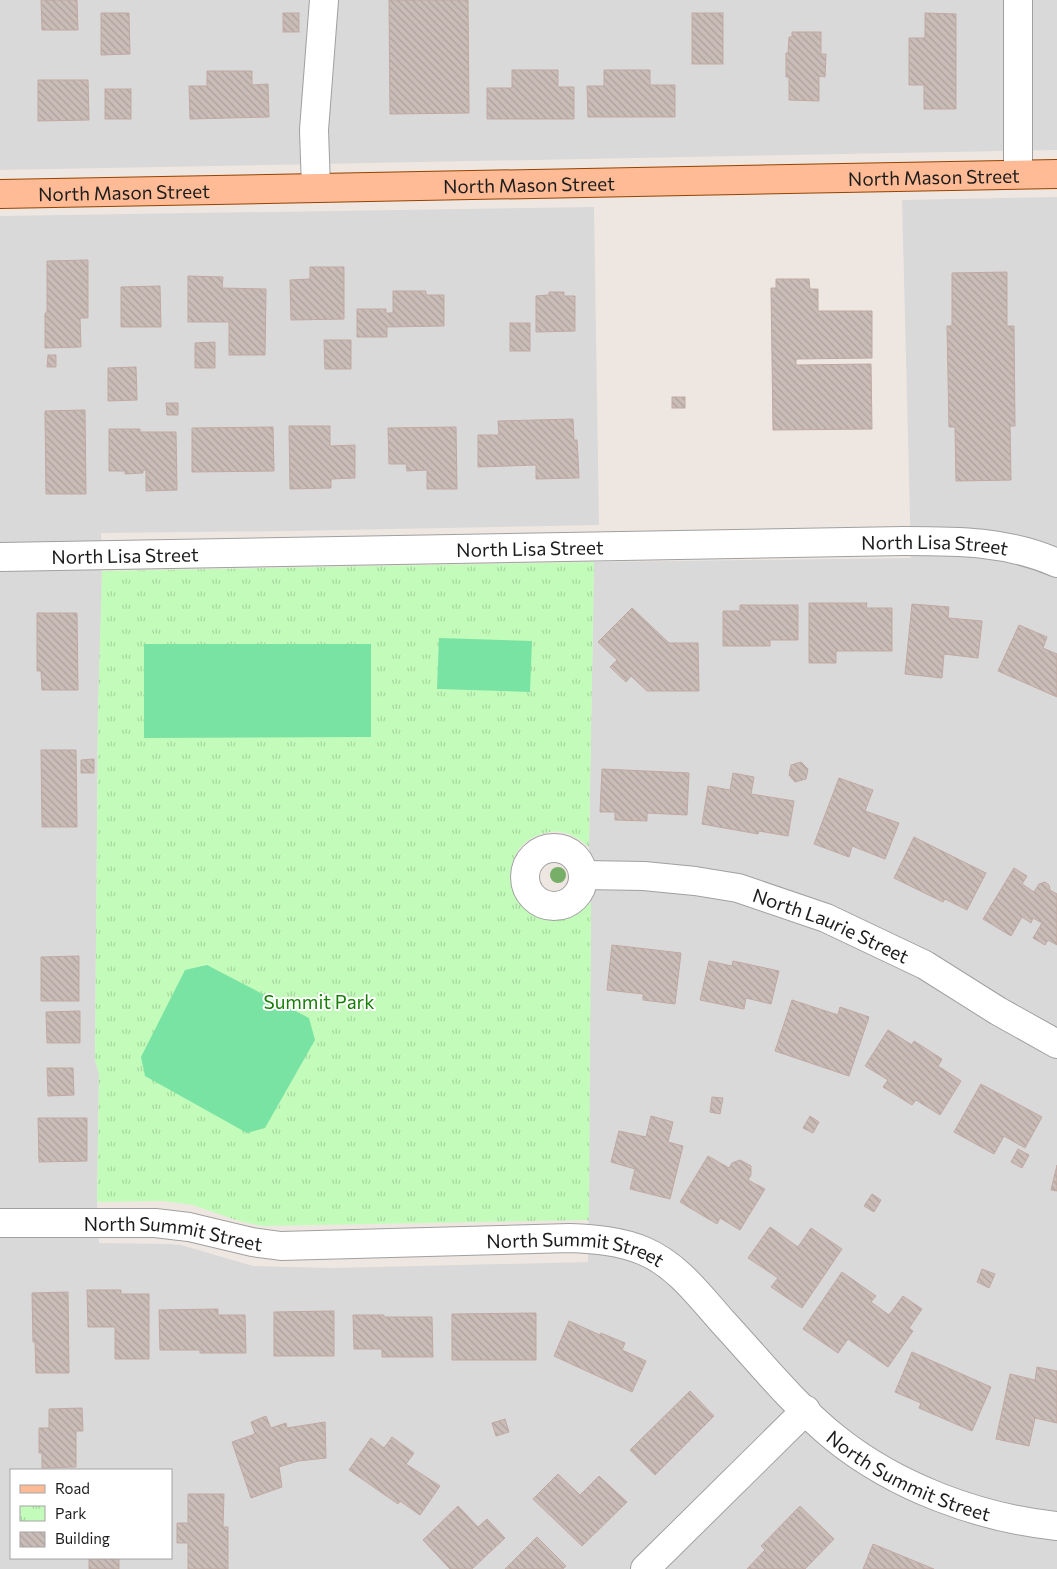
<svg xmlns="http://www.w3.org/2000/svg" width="1057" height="1569" font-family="Commissioner,sans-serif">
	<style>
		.residential { fill: #dad9d9; fill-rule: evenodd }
		.park { fill: url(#park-tufts) }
		.pitch { fill: #79e3a3 }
		.building { fill: url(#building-back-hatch); stroke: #c1a9a3 }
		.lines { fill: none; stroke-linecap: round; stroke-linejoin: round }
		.minor-casing { stroke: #a0a0a0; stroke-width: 30 }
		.major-casing { stroke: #944300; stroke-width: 30 }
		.minor { stroke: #fff; stroke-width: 28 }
		.major { stroke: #ffbb95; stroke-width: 28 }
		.tree { fill: #77ae68 }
		.labels { text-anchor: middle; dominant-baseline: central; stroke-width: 4; stroke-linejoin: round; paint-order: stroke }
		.street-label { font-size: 19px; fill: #1c1c1c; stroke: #fff }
		.park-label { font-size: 19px; fill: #157f05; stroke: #fff }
	</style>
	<defs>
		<pattern id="park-tufts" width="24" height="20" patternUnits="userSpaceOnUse" patternTransform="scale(1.25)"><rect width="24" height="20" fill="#c3fcba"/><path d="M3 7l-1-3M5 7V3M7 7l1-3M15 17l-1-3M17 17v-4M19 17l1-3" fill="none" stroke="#a7d79f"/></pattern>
		<pattern id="building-back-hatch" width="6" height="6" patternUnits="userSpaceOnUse" patternTransform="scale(1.25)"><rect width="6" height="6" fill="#cabcb7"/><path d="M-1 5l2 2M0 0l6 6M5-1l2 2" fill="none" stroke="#ada19d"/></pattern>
	</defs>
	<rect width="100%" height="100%" fill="#eee7e1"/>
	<g class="residential">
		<path d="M0,0H1057V150L0,170Z"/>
		<path d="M1057,197V1569H0V216L594,207L599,525L290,531L101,533L102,590L98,710L95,1060L99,1074L97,1202L99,1243L169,1244L181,1245L253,1266L333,1268L588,1262L591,902L589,847L594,562L911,558L902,200ZM11,1470H171V1558H11Z"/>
	</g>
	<path class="park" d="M594,562L589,847C575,835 560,827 541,834C475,857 531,961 591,902L589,1220L262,1226L239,1221L193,1205L163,1201L97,1202L99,1074L95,1060L98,710L102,571Z"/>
	<g class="pitch">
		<path d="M439,638L532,641L530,692L437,689Z"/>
		<path d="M144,644H371V737L144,738Z"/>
		<path d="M207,965L309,1018L315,1040L265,1128L247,1133L145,1076L141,1057L185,970Z"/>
	</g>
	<g class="building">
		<path d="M41,0H77L78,30H42Z"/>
		<path d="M389,0H468L469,113L390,114Z"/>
		<path d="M101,13H129L130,54L101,55Z"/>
		<rect x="283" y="13" width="16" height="19"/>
		<rect x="692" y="13" width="31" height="51"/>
		<path d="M925,13L956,14V109H924V85H909V38H925Z"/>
		<path d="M792,32H821V54H826L825,77L819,76V101L789,100V77H786V53H788L789,37H792Z"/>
		<path d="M512,70H558V87H574V119H487V88H512Z"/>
		<path d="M604,70H650V85H675V117H588L587,86H604Z"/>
		<path d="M207,71H252V85L268,84L269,117L190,119L189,86H207Z"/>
		<path d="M38,80H88L89,120L38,121Z"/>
		<rect x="105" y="89" width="26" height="30"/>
		<path d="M88,260V318H80L81,347L45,348V313H47V261Z"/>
		<path d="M310,267H344V319L291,320L290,280L310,279Z"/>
		<path d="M1007,272V326H1014L1015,426H1010L1011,480L956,481L955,427H949L947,326H952V273Z"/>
		<path d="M188,276L223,277L222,288L266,289L265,355H229V322H188Z"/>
		<path d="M776,279H809L810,289H818V311H872V358L796,359V365L871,364L872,429L773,430L771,288H776Z"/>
		<path d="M160,286L161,327H121V287Z"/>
		<path d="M393,291H426V295H444V326L387,327V337H357V309H386V313H393Z"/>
		<path d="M549,292H564V296H575V331L536,332V296L549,295Z"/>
		<rect x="510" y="323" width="20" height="28"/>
		<path d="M324,340H351V369H325Z"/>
		<path d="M215,342V368H195V343Z"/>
		<path d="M48,355H56V367H47Z"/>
		<path d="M136,367L137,400L108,401V368Z"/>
		<rect x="672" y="397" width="13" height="11"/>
		<path d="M166,403H178V415H167Z"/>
		<path d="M85,410L86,494H46L45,411Z"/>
		<path d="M573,419L574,440H577L578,457L579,478L536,479V465L478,467V435H499L498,421Z"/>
		<path d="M289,426H330V446L355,445V478L331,479V488L290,489Z"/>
		<path d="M273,427L274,471L192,472V428Z"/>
		<path d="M456,427L457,489H427V470L407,471L406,464H389L388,428Z"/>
		<path d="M109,429H140V432H176L177,490L146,491V470H143V473L125,474V471H109Z"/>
		<path d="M809,603H867L866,608H892V651H836V663H809Z"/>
		<path d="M912,604L949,607L948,618L982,621L978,658L944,654L942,678L905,674Z"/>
		<path d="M740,605H798V640H770V646H723V611H740Z"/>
		<path d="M632,608L669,643H698L699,691H647L631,676L626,682L610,667L617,660L598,642Z"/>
		<path d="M37,613H77L78,690H42L41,671H37Z"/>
		<path d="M1019,625L1047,637L1043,648L1057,654V697L998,671Z"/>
		<path d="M41,750H76L77,827H42Z"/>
		<path d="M94,759V773H81V760Z"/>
		<path d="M801,762L808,769L806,779L795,782L789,775L791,765Z"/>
		<path d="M602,769L689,773L687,815L647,813V821L615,820V812H600Z"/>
		<path d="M733,773L754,777L751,794L794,801L788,836L759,831L758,834L702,824L708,786L730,790Z"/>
		<path d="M839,778L873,790L865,811L899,823L885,859L852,846L849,857L814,844Z"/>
		<path d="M914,837L986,873L967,910L945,899L943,902L894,878Z"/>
		<path d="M1014,868L1027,876L1022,884L1034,892L1039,884L1045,882L1049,885L1050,890L1057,894V945L1048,940L1045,945L1033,938L1042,923L1033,918L1031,923L1022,917L1011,936L983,919Z"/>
		<path d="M612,945L681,953L675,1004L643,1000V994L607,990Z"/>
		<path d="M79,956V1001H41V957Z"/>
		<path d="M709,961L732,966L733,961L779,971L771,1004L746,998L744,1009L700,1000Z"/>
		<path d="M792,1000L838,1015L840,1007L869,1017L849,1076L775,1051Z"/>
		<path d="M80,1011V1043H47L46,1012Z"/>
		<path d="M888,1030L912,1045L914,1041L942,1059L938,1066L961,1081L940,1115L916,1100L912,1105L883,1087L888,1080L865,1066Z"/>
		<path d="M47,1068H73L74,1095L48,1096Z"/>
		<path d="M981,1084L1042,1117L1025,1148L1004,1136L994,1154L954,1132Z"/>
		<path d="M712,1097L723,1098L720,1114L710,1112Z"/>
		<path d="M651,1116L673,1122L668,1142L683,1146L670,1199L630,1189L635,1169L611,1162L619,1131L646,1137Z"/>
		<path d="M810,1116L819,1122L813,1133L803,1128Z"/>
		<path d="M38,1118H87V1161L39,1162Z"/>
		<path d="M1018,1149L1029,1155L1022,1168L1011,1162Z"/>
		<path d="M708,1156L729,1168L732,1163L740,1160L751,1166V1175L748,1180L765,1189L740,1230L720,1218L717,1224L680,1202Z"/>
		<path d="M1057,1165V1191L1051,1190Z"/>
		<path d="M872,1194L881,1200L874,1212L864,1206Z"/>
		<path d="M770,1227L798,1247L811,1228L842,1249L802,1308L771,1287L778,1278L748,1258Z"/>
		<path d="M982,1269L995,1274L989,1288L977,1282Z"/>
		<path d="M842,1272L876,1296L871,1302L889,1315L903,1296L922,1309L909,1328L913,1331L888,1367L848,1339L838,1353L803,1329Z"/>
		<path d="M87,1290H121V1294H149V1359H115V1327H88Z"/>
		<path d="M68,1292L69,1373H36L35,1342H33L32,1293Z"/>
		<path d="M218,1309V1315H245L246,1353H200V1350H160L159,1310Z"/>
		<path d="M334,1311V1356H274V1312Z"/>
		<path d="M536,1313V1360H452V1314Z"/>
		<path d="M353,1315H384V1317H432L433,1357H382V1349H354Z"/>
		<path d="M569,1321L600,1335L601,1333L625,1343L622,1350L646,1361L632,1392L554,1356Z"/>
		<path d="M912,1352L991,1387L972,1431L919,1408L921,1403L895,1392Z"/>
		<path d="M1037,1367L1057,1371V1423L1035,1418L1029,1446L996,1439L1010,1374L1035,1380Z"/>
		<path d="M690,1391L714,1416L655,1475L630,1450Z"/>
		<path d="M82,1408L83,1431H76V1467L42,1468V1453H39V1428H49V1409Z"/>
		<path d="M266,1416L271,1428L286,1423L287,1428L325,1422L326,1458L298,1461L279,1467L282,1487L251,1498L232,1442L255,1434L251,1422Z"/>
		<path d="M505,1419L509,1432L496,1436L492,1423Z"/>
		<path d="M392,1437L414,1453L406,1464L440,1486L420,1515L400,1501L398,1504L349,1470L371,1438L384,1448Z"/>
		<path d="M558,1474L580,1495L599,1476L627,1502L582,1546L533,1499Z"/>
		<path d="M188,1494H224L223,1527H228V1569H188V1543H177V1523H188Z"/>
		<path d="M458,1506L478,1527L487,1519L505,1538L472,1569H450L423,1540Z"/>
		<path d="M800,1506L834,1539L805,1569H747L765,1550L761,1546Z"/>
		<path d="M537,1537L566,1566L563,1569H505Z"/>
		<path d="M873,1544L934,1569H863Z"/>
		<rect x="89" y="1559" width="30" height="10"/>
	</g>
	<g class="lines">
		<g class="minor-casing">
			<g id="minor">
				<path d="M1018,174V0"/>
				<path d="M316,188L314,130L324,0"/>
				<path id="s1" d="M0,557L904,541C958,541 1007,541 1057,563"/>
				<circle cx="554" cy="877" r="29"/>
				<path id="s2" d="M583,875L644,876L695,881L738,888L826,918L925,965L998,1011L1057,1044"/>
				<path id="s3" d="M0,1223H155L189,1227L252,1242L281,1246L570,1238C595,1239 620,1241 644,1251C677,1265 699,1295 722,1321C758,1360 793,1404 835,1438C896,1487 979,1518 1057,1526"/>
				<path d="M645,1569L806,1410"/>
			</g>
		</g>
		<g class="major-casing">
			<g id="major">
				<path id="s4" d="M0,194L1057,174"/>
			</g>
		</g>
		<use href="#minor" class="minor"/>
		<use href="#major" class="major"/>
	</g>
	<circle class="tree" cx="558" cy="875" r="8"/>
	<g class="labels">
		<g class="street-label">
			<text stroke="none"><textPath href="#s4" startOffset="934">North Mason Street</textPath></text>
			<text stroke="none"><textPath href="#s4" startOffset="529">North Mason Street</textPath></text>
			<text stroke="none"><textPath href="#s4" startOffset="124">North Mason Street</textPath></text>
			<text stroke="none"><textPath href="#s1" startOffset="935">North Lisa Street</textPath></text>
			<text stroke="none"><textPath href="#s1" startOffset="530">North Lisa Street</textPath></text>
			<text stroke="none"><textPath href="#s1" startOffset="125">North Lisa Street</textPath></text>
			<text stroke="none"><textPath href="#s2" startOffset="256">North Laurie Street</textPath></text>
			<text stroke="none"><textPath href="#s3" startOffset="174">North Summit Street</textPath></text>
			<text stroke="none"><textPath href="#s3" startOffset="579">North Summit Street</textPath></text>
			<text stroke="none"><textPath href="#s3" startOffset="1000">North Summit Street</textPath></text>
		</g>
		<g class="park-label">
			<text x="319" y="1001">Summit Park</text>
		</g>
	</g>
	<rect x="10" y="1469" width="162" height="90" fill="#ffffff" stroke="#a4a4a4"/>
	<rect x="20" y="1485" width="25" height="8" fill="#ffbb95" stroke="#a4a4a4"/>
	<text x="55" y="1494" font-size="15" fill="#1c1c1c">Road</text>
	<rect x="20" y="1506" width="25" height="15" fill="url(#park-tufts)" stroke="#a4a4a4"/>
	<text x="55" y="1519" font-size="15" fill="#1c1c1c">Park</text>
	<rect x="20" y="1532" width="25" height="15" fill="url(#building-back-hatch)" stroke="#a4a4a4"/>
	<text x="55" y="1544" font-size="15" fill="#1c1c1c">Building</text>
</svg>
